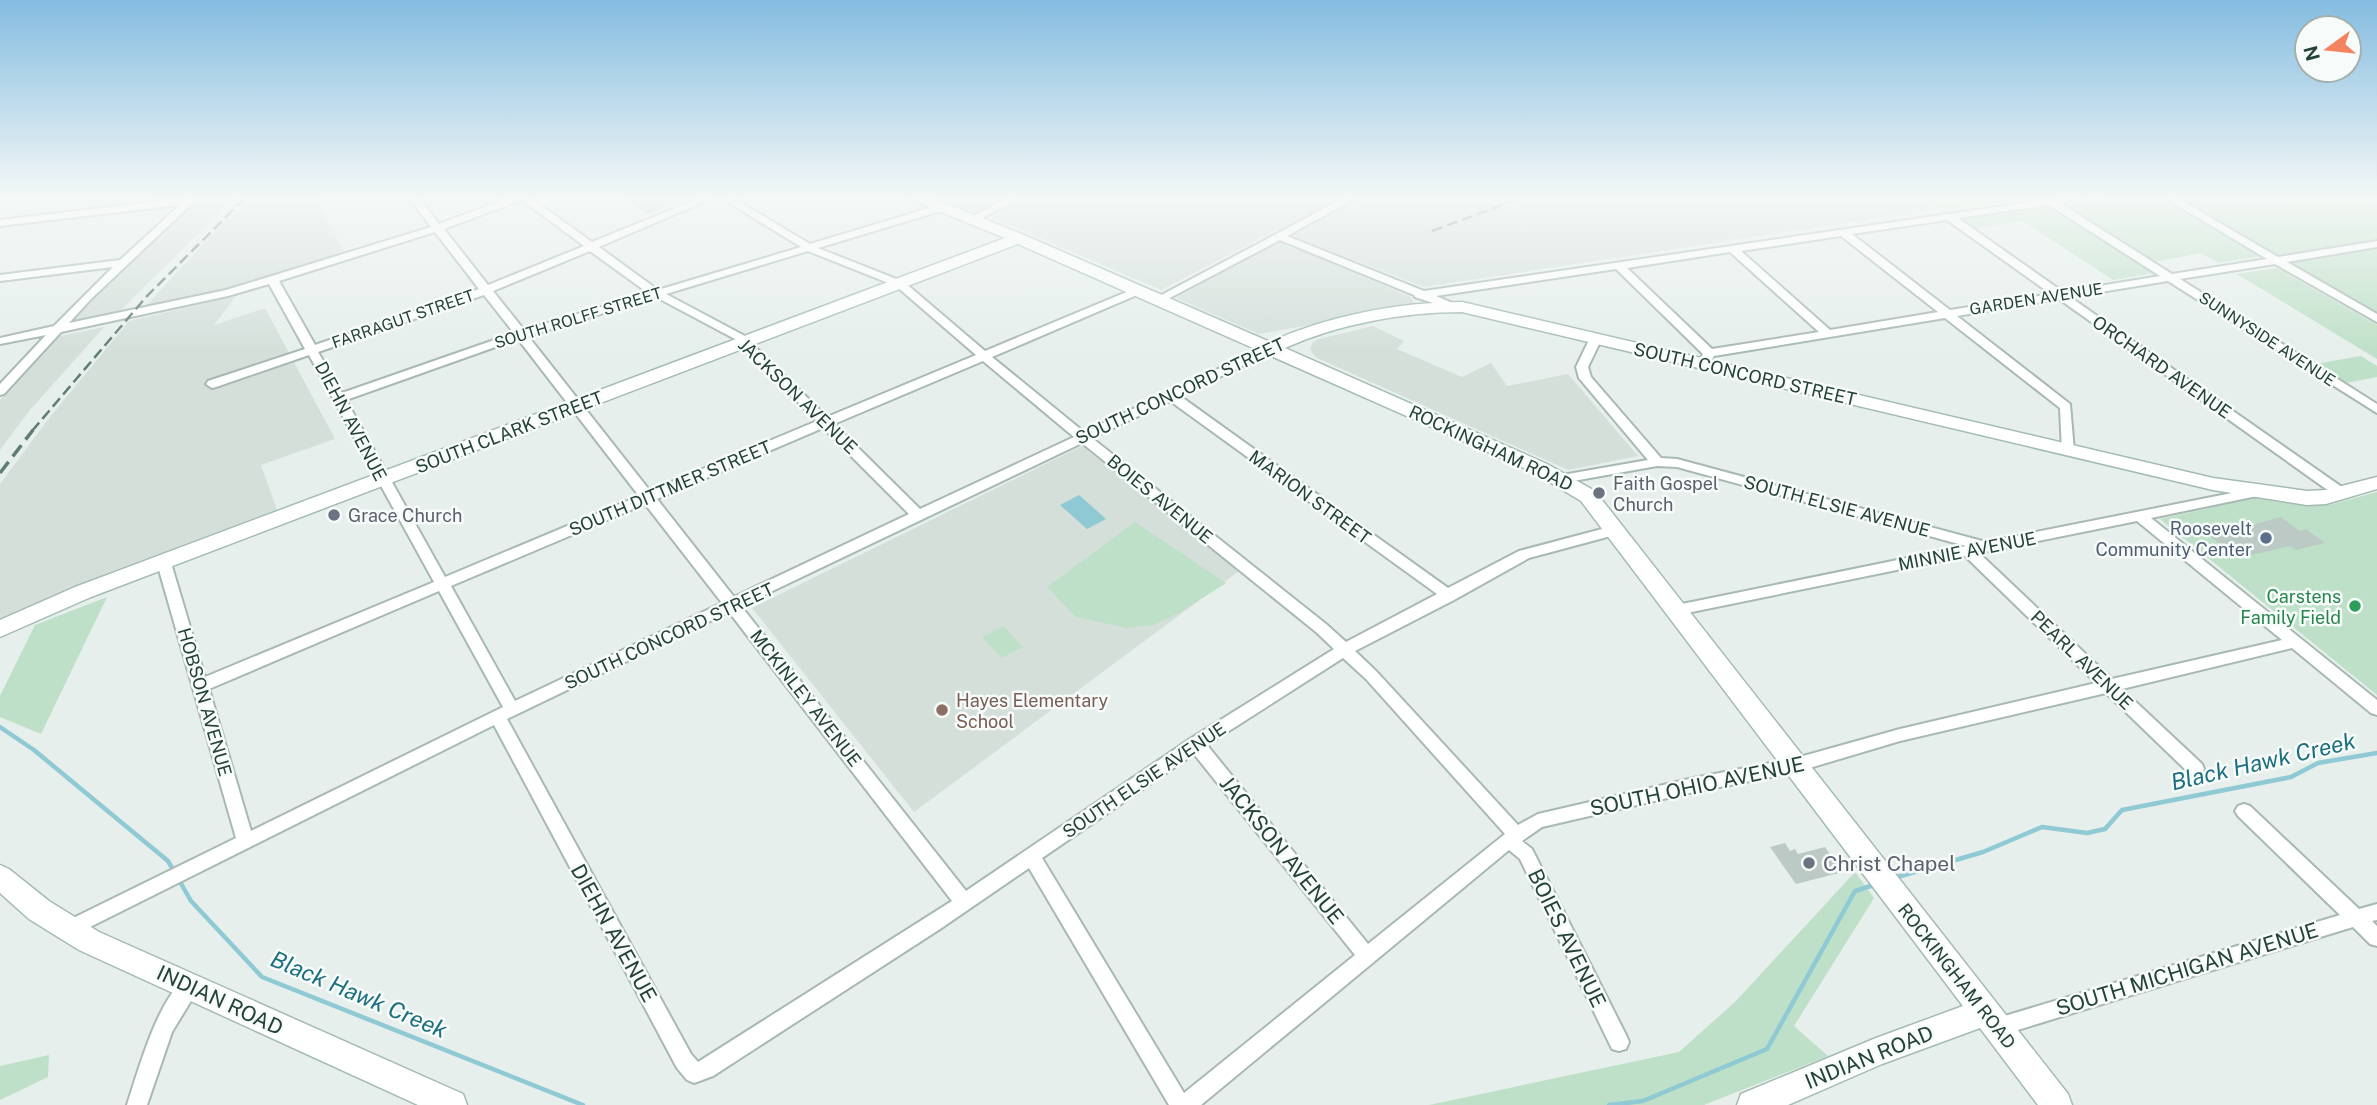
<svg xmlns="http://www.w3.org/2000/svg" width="2377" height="1105" font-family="'Public Sans',sans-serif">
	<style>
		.built { fill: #d4dfda }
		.green { fill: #bfe0c8 }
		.water { fill: #8ec9d4 }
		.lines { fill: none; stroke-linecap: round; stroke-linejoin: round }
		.stream { stroke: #8ec9d4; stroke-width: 4.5 }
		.building { fill: #bbcac4 }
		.street-casing { stroke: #a8b8b2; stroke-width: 4 }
		.secondary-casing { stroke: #a4bbb3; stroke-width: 3 }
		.street { fill: #fff; fill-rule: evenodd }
		.secondary { fill: #fff; fill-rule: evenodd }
		.rail-far1 { stroke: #5f7d75; stroke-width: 2.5; stroke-dasharray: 11 5; stroke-linecap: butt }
		.rail { stroke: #5f7d75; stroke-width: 3.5; stroke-dasharray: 14 7; stroke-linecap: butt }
		.worship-dot { fill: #6b7280; stroke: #f7fbf9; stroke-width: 2.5 }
		.service-dot { fill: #5c6f8a; stroke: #f7fbf9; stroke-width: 2.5 }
		.leisure-dot { fill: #2e9e5b; stroke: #f7fbf9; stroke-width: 2.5 }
		.education-dot { fill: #8d6e63; stroke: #f7fbf9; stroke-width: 2.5 }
		.labels { text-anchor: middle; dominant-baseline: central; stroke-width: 5; stroke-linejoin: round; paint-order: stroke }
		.far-street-label { font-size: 16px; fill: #24423a; stroke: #f7fbf9 }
		.street-label { font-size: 18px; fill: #24423a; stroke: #f7fbf9 }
		.worship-label { font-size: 18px; fill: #5b616d; stroke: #f7fbf9; text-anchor: start }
		.service-label { font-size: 18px; fill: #4e5e75; stroke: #f7fbf9; text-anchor: end }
		.leisure-label { font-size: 18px; fill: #27864d; stroke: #f7fbf9; text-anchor: end }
		.education-label { font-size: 18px; fill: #785e54; stroke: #f7fbf9; text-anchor: start }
		.near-street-label { font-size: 21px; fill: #24423a; stroke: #f7fbf9 }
		.near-worship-label { font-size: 21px; fill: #5b616d; stroke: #f7fbf9; text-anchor: start }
		.near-water-label { font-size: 23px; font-style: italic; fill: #1c6f80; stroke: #f7fbf9 }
	</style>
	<rect width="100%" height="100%" fill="#e6efeb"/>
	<g class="built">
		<path d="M198,198H234L117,314L67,326L119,272Z"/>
		<path d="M251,198H322L317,203L345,252L221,290L145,307L212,234Z"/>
		<path d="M937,198H1005L972,214Z"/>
		<path d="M1027,198H1937L1951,207L1424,287L1277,230L1161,290L991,217Z"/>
		<path d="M1278,240L1411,297L1415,306L1259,334L1176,298Z"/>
		<path d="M236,296L214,325L265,308L335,439L261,465L277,510L94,578L0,618V484L50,417L129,321Z"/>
		<path d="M1373,326L1404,341L1397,349L1462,377L1491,363L1507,386L1568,374L1638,456L1568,470L1315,357L1310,349L1313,342L1319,339Z"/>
		<path d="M104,327L30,410L0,450V400L55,337Z"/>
		<path d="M1082,446L1239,571L914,812L752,608Z"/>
	</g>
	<g class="green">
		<path d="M1927,198H2028L1943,211Z"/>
		<path d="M2114,198H2161L2261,256L2219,263L2201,253L2155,262L2065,205Z"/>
		<path d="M2179,198H2377V314Z"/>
		<path d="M2052,207L2155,273L2113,280L2023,221L1975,228L1963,219Z"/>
		<path d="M2277,268L2377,325V359L2237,274Z"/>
		<path d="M2361,356L2377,366V377L2346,383L2315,364Z"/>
		<path d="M2377,492V695L2160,519L2262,496L2329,505Z"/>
		<path d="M1135,522L1226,583L1179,613L1153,625L1127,628L1076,617L1047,587Z"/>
		<path d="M107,597L41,734L0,717V696L35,625Z"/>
		<path d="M1004,626L1023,647L1002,658L982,637Z"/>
		<path d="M1855,872L1874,898L1794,1026L1828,1056L1704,1105H1429L1679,1052L1736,1001Z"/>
		<path d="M49,1055L48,1077L0,1100V1066Z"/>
	</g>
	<path class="water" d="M1079,495L1106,519L1087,529L1060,505Z"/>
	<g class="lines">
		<g class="stream">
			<path d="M0,727L34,750L168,861L175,873"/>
			<path d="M1894,878L1983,852L2042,827L2087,833L2105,829L2122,810L2291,777L2318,763L2377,753"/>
			<path d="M179,880L191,901L262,977L583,1105"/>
			<path d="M1609,1105L1643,1101L1767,1049L1855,891L1874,885"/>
		</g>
	</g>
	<g class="building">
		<path d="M623,198H689V199L650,213H645Z"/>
		<path d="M2281,517L2300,531L2306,529L2325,543L2296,550L2290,546L2239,558L2207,534L2224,530L2227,532Z"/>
		<path d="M1785,843L1790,851L1795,849L1798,854L1825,847L1843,872L1796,884L1770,847Z"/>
	</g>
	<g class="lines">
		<g class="street-casing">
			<g id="street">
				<path d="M187,198H198L91,299L69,323L226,290L431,227L409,198H419L439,224L508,198H531L592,242L700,198H713L599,247L658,290L801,247L721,198H733L810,244L936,206H944V210L818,248L904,282L985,351L1136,288H1144V292L992,357L1084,432L1267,346H1275V350L1180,396L1448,588L1519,551L1617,525L1624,530L1622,533L1529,558L1454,600L1355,651L1376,671L1518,825L1538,814L1689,779L1796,758L1900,729L2096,683L1965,556L1677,615L1672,614L1670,610L1672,606L1677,605L1966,546L1677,467L1657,466L1562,483L1557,482L1555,479L1557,476L1562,475L1648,460L1579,378L1576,367L1590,338L1596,335L1602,338L1588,367L1591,377L1661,458L1677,459L1986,542L2257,488L2262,489L2264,492L2262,495L2257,496L2151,518L2377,700V715L2371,713L2292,648L2122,689L2202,764L2204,769L2202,774L2196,776L2190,774L2106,693L1900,741L1796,772L1689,793L1542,827L1522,841L1532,849L1626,1035L1629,1042L1626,1049L1619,1051L1612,1049L1520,859L1509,850L1201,1105H1169L1029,868L940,929L713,1076L694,1083L687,1080L677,1068L494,725L68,938L61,936L59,930L61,924L236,838L157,563L159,560H169L171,563L205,677L434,582L309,355L216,387L212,388L206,384L208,381L305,349L269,284L228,296L61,332L4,394L0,395V384L46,335L0,344V338L54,326L113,267L0,281V275L120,260L180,205L0,226V220ZM522,200L584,246L488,285L444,229ZM435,232L479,289L315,345L279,281ZM590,251L648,293L524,330L493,291ZM808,251L896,286L976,355L827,417L743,335L666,294ZM484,295L514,333L342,393L318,352ZM656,297L735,339L817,421L650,491L528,336ZM518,339L639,496L445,577L346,400ZM983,361L1074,437L920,509L834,424ZM1170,401L1437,594L1346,642L1326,624L1092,438ZM823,428L909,514L734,597L657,499ZM1082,443L1316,632L1334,649L1190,739L966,891L741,606ZM645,504L722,603L515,701L451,586ZM2137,521L2282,640L2112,679L1979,553ZM439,591L503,707L251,831L209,689ZM729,612L952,901L698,1062L691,1054L507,719ZM1343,658L1366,679L1505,834L1368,944L1207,745ZM1194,754L1355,955L1184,1093L1042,858Z"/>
				<path d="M1007,198H1019L975,222L966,220Z"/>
				<path d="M1344,198H1356L1287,236L1424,291L2057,198H2081L2079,200L2060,203L2172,274L2267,259L2165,198H2177L2278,257L2377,241V247L2287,262L2377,314V322L2275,264L2180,279L2377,404V413L2168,281L2070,297L2346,490L2348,493L2346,496H2336L2059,299L1957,316L2070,404L2074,451L2068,455L2062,451L2060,408L1945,318L1714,356L1708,367L1704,368L1698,364L1703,354L1616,269L1436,296L1455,304L1457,306L1451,309L1415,297L1414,295L1280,240L1164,301H1156L1154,299ZM2049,205L2160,276L2063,292L1958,218ZM1947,220L2051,294L1950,310L1852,234ZM1841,236L1938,312L1830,330L1741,251ZM1730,252L1819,332L1712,349L1627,268Z"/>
				<path d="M2244,804L2250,806L2359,909L2377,904V920L2372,921L2377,926V946L2370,944L2353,927L1998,1036L1991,1034L1988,1027L1991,1020L1998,1018L2340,915L2238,816L2235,811L2238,806Z"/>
				<path d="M190,977L197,980L200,986L172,1032L147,1105H127C137,1075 160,989 190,977Z"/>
			</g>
		</g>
		<g class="secondary-casing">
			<g id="secondary">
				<path d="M912,198H932L1024,235L1270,342C1327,316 1399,302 1462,302L2213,478L2307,491L2326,490L2377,477V489L2326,504L2307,505L2213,490L1462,312C1404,312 1338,324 1285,348L1547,464L1595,491L2068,1094L2072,1105H2038L1980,1028L1882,1064L1788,1105H1737L1741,1094L1876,1038L1963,1006L1581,501L1533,472L1018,244L91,597L0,637V620L75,587L1005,238L914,201Z"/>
				<path d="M0,865L9,869L49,901L99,932L463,1094L467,1105H418L79,950L29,919L0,893Z"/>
			</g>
		</g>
		<use href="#street" class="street"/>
		<use href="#secondary" class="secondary"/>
		<g class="rail-far1">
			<path d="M1432,231L1521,198"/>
			<path d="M32,431L147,296L245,198"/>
		</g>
		<path class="rail" d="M0,473L33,430"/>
	</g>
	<linearGradient id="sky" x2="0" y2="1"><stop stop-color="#84bce0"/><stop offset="0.56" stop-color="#f4f8f6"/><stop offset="1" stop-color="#f4f8f6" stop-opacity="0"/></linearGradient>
	<rect width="2377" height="352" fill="url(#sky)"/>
	<g class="worship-dot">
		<circle cx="1599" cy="493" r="7"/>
		<circle cx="334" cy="515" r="7"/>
		<circle cx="1809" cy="863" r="7"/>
	</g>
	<circle class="service-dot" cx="2266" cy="538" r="7"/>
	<circle class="leisure-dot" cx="2355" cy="606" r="7"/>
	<circle class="education-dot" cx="942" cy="710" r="7"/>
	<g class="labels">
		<g class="far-street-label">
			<text transform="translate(2036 299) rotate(-9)">GARDEN AVENUE</text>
			<text transform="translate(578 318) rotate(-17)">SOUTH ROLFF STREET</text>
			<text transform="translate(403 319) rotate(-19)">FARRAGUT STREET</text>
			<text transform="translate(2267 339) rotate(33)">SUNNYSIDE AVENUE</text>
		</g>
		<g class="street-label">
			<text transform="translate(2162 367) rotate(35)">ORCHARD AVENUE</text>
			<text transform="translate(1745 374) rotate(13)">SOUTH CONCORD STREET</text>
			<text transform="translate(1180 391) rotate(-25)">SOUTH CONCORD STREET</text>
			<text transform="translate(798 396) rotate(44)">JACKSON AVENUE</text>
			<text transform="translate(351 421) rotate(62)">DIEHN AVENUE</text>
			<text transform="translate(509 432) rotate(-21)">SOUTH CLARK STREET</text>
			<text transform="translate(1491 448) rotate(25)">ROCKINGHAM ROAD</text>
			<text transform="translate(670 488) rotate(-23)">SOUTH DITTMER STREET</text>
			<text transform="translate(1310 497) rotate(36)">MARION STREET</text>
			<text transform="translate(1160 499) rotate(39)">BOIES AVENUE</text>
			<text transform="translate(1837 506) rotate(15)">SOUTH ELSIE AVENUE</text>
			<text transform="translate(1967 551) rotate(-11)">MINNIE AVENUE</text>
			<text transform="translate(669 636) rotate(-25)">SOUTH CONCORD STREET</text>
			<text transform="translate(2082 660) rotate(44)">PEARL AVENUE</text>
			<text transform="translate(806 698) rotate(52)">MCKINLEY AVENUE</text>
			<text transform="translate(205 702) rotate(74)">HOBSON AVENUE</text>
			<text transform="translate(1144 780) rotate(-34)">SOUTH ELSIE AVENUE</text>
			<text transform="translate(1957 976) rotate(52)">ROCKINGHAM ROAD</text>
		</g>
		<g class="worship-label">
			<text x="1613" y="483">Faith Gospel<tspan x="1613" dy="21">Church</tspan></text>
			<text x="348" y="515">Grace Church</text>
		</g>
		<g class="service-label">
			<text x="2252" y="528">Roosevelt<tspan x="2252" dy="21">Community Center</tspan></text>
		</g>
		<g class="leisure-label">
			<text x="2341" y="596">Carstens<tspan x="2341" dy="21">Family Field</tspan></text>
		</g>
		<g class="education-label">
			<text x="956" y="700">Hayes Elementary<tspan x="956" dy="21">School</tspan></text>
		</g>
		<g class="near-street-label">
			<text transform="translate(1697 786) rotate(-12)">SOUTH OHIO AVENUE</text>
			<text transform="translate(1282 850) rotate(51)">JACKSON AVENUE</text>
			<text transform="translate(614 933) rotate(61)">DIEHN AVENUE</text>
			<text transform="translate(1567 938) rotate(64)">BOIES AVENUE</text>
			<text transform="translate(2187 969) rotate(-17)">SOUTH MICHIGAN AVENUE</text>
			<text transform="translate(220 1000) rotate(25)">INDIAN ROAD</text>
			<text transform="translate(1869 1057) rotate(-22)">INDIAN ROAD</text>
		</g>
		<g class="near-worship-label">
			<text x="1823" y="863">Christ Chapel</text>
		</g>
		<g class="near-water-label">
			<text transform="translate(2263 761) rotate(-13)">Black Hawk Creek</text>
			<text transform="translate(359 994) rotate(23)">Black Hawk Creek</text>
		</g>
	</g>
	<g transform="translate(2328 49) rotate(255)"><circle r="33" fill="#f7fbf9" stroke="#a3b1ad" stroke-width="2"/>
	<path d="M0-5L12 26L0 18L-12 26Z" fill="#f4845f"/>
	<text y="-10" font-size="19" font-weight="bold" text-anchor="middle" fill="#24423a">N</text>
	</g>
</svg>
